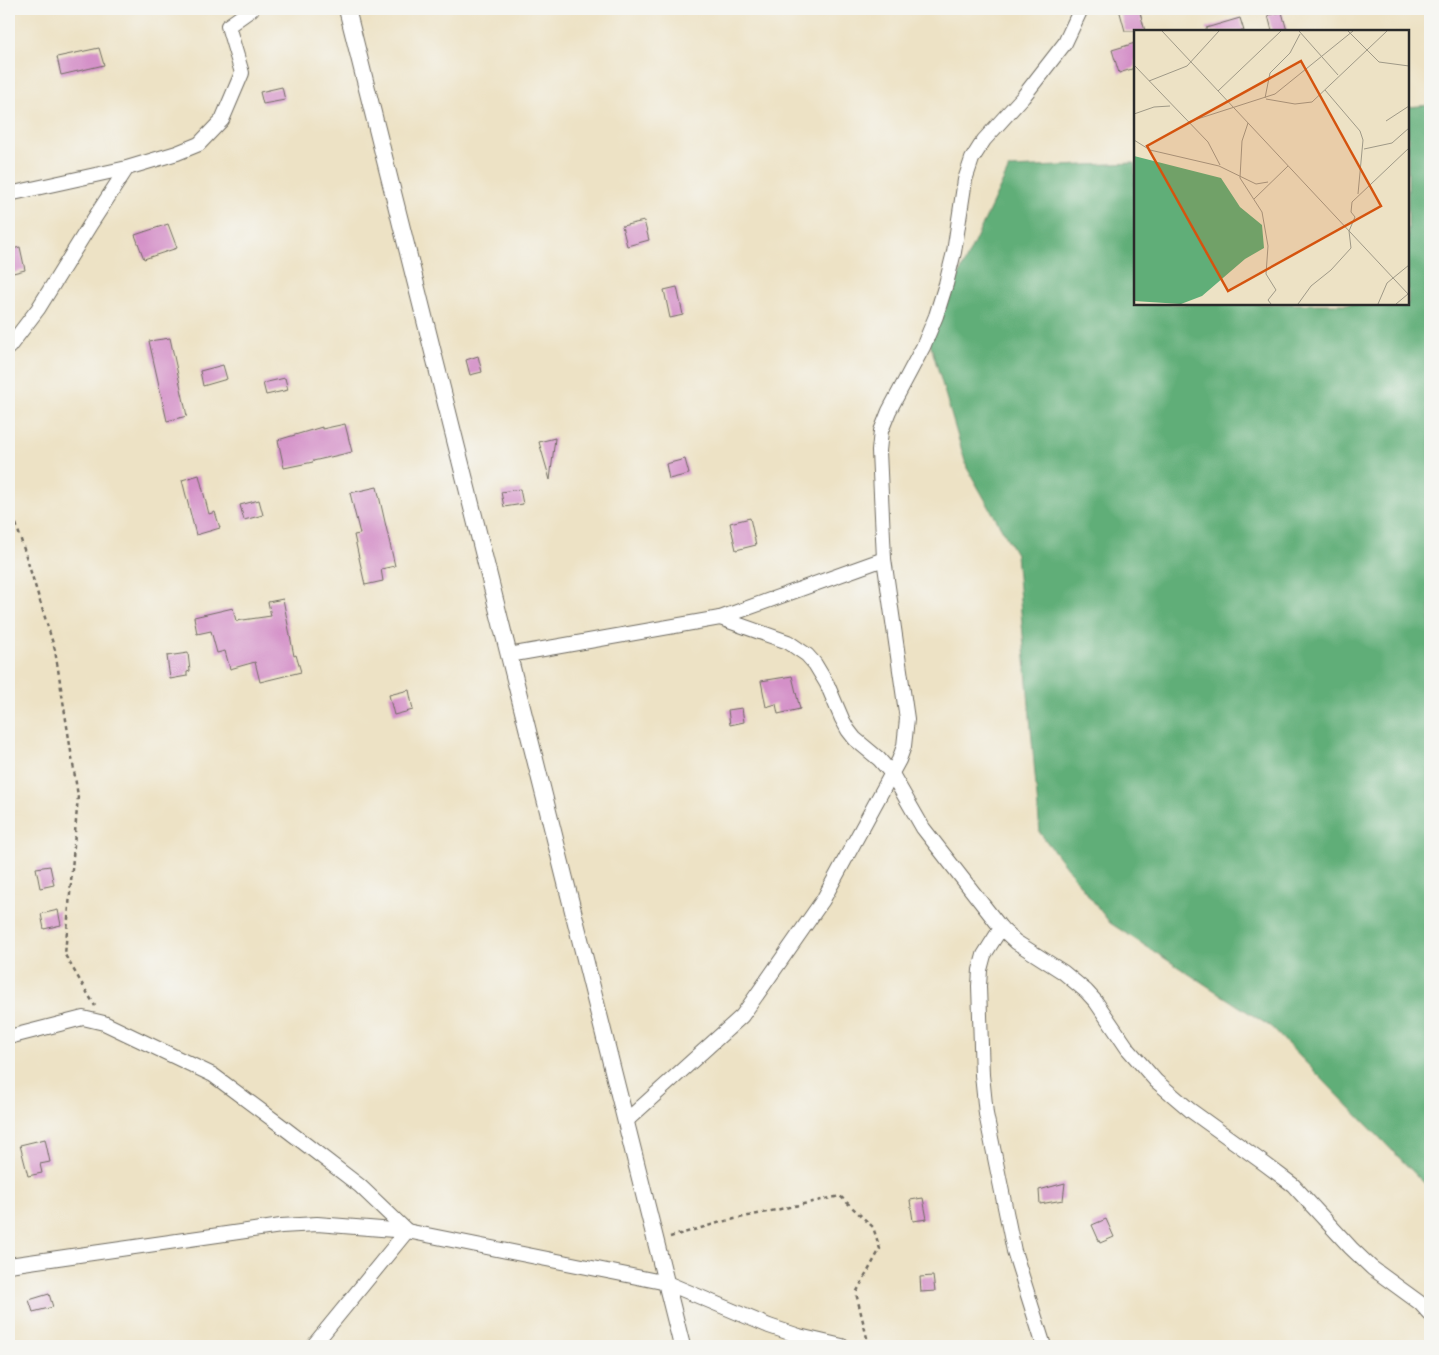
<svg xmlns="http://www.w3.org/2000/svg" width="1439" height="1355" font-family="Itim,sans-serif">
	<style>
		.forest { fill: #60ae78; stroke: #466c52 }
		.building { fill: #d490c8 }
		.lines { fill: none; stroke-linecap: round; stroke-linejoin: round }
		.minor-casing { stroke: #6f6b61; stroke-width: 16 }
		.tertiary-casing { stroke: #6f6b61; stroke-width: 18 }
		.path { stroke: #6f6b61; stroke-width: 2.5; stroke-dasharray: 4 4; stroke-linecap: butt }
		.minor { stroke: #fff; stroke-width: 14 }
		.tertiary { stroke: #fff; stroke-width: 16 }
		.inset-road { fill: none; stroke: #9f9987; stroke-width: 1 }
		.view { fill: #d5540f; fill-opacity: 0.15; stroke: #d5540f; stroke-width: 2.5 }
		.inset-edge { fill: none; stroke: #2b2b2b; stroke-width: 2.5 }
	</style>
	<rect width="100%" height="100%" fill="#f6f6f2"/>
	<filter id="ink" filterUnits="userSpaceOnUse"><feTurbulence type="fractalNoise" baseFrequency=".02" numOctaves="2"/><feDisplacementMap in="SourceGraphic" scale="10" xChannelSelector="R" yChannelSelector="G"/><feConvolveMatrix kernelMatrix="1 2 1 2 8 2 1 2 1" color-interpolation-filters="sRGB"/></filter>
	<filter id="wash" filterUnits="userSpaceOnUse"><feTurbulence type="fractalNoise" baseFrequency=".0096" numOctaves="4" result="noise"/><feDisplacementMap in="SourceGraphic" scale="20" xChannelSelector="R" yChannelSelector="G"/><feGaussianBlur stdDeviation="1.12" result="paint"/><feColorMatrix in="noise" values="0 0 0 0 0 0 0 0 0 0 0 0 0 0 0 0 0 1.4 0 .05"/><feComposite in="paint" operator="in"/></filter>
	<g filter="url(#wash)">
		<rect width="100%" height="100%" fill="#ede2c5"/>
		<path class="forest" d="M1430,105V1189L1271,1027L1110,923L1040,833L1016,554L967,468L929,339L1009,168L1135,163V304H1408V107Z"/>
		<g id="blocks">
			<g class="building">
				<path d="M1119,9H1139L1145,31H1125Z"/>
				<path d="M1282,12L1287,31H1272L1268,15Z"/>
				<path d="M1240,18L1244,31H1206V28Z"/>
				<path d="M1135,43V68L1119,73L1112,50Z"/>
				<path d="M99,48L104,65L61,75L57,57Z"/>
				<path d="M282,87L285,100L263,104L260,92Z"/>
				<path d="M644,221L649,240L627,246L622,226Z"/>
				<path d="M168,224L177,248L144,259L135,235Z"/>
				<path d="M20,247L25,270L9,274V250Z"/>
				<path d="M677,287L683,315L670,318L664,290Z"/>
				<path d="M170,338L187,416L167,421L149,341Z"/>
				<path d="M478,356L482,372L470,375L466,360Z"/>
				<path d="M223,365L227,379L203,386L200,371Z"/>
				<path d="M285,378L288,390L266,395L263,383Z"/>
				<path d="M345,424L352,452L313,461V462L284,468L278,440L322,427V429Z"/>
				<path d="M555,438L550,480L539,442Z"/>
				<path d="M685,459L689,474L669,479L666,464Z"/>
				<path d="M199,475L209,514L215,512L220,528L196,535L182,480Z"/>
				<path d="M377,487L395,566L381,569L383,581L365,585L354,535L360,534L350,493Z"/>
				<path d="M520,489L523,504L504,507L501,492Z"/>
				<path d="M259,500L263,515L244,520L240,505Z"/>
				<path d="M750,518L756,545L736,550L730,523Z"/>
				<path d="M283,599L294,656L296,655L301,672L260,682L255,662L230,669L225,651L217,653L211,631L197,634L194,617L233,608L236,621L271,616L268,602Z"/>
				<path d="M188,653L190,671L187,672V676L170,679L167,656Z"/>
				<path d="M792,676L800,709L778,714L776,704L766,707L761,681Z"/>
				<path d="M409,690L413,710L394,715L389,695Z"/>
				<path d="M742,708L744,722L730,725L728,710Z"/>
				<path d="M50,866L54,885L40,888L36,868Z"/>
				<path d="M58,910L61,925L44,929L41,914Z"/>
				<path d="M45,1139L50,1162L40,1164L42,1173L28,1176L20,1145Z"/>
				<path d="M1065,1183L1063,1200L1040,1204L1039,1190Z"/>
				<path d="M923,1198L927,1219L913,1221L910,1200Z"/>
				<path d="M1106,1219L1114,1237L1100,1243L1092,1225Z"/>
				<path d="M933,1276L935,1291L921,1292L920,1277Z"/>
				<path d="M49,1294L53,1307L33,1312L29,1300Z"/>
			</g>
		</g>
	</g>
	<g filter="url(#ink)">
		<use href="#blocks" fill-opacity="0" stroke="#6f6b61" stroke-width="1"/>
		<g class="lines">
			<g class="minor-casing">
				<g id="minor">
					<path d="M9,194L127,168L177,153L199,144L222,120L242,73L228,26L252,9"/>
					<path d="M9,347L38,309L90,225L127,168"/>
					<path d="M720,618L788,642L807,655L815,664L827,684L842,719L848,730L855,739L879,759L892,774L923,828L1001,928L1016,942L1063,972L1086,991L1096,1002L1128,1049L1156,1081L1190,1110L1265,1164L1293,1185L1351,1248L1372,1268L1420,1303L1430,1314"/>
					<path d="M509,655L720,618L884,559"/>
					<path d="M1001,928L984,955L980,970L979,986L982,1075L986,1114L992,1143L1014,1251L1044,1346"/>
					<path d="M9,1037L83,1018L104,1023L213,1075L287,1130L360,1186L407,1231"/>
					<path d="M626,1121L742,1016L823,900L899,760L904,746L907,719L884,559L879,451L881,431L889,411L923,347L936,316L946,284L954,252L965,180L972,159L984,140L1023,97L1065,43L1081,9"/>
					<path d="M9,1265L281,1226L317,1224L407,1231L667,1283L769,1326L799,1336L842,1346"/>
					<path d="M313,1346L407,1231"/>
				</g>
			</g>
			<g class="tertiary-casing">
				<path id="tertiary" d="M347,9L682,1346"/>
			</g>
			<g class="path">
				<path d="M9,501L55,650L78,796L65,955L95,1006"/>
				<path d="M670,1237L721,1222L840,1196L873,1227L880,1249L856,1293L869,1346"/>
			</g>
			<use href="#minor" class="minor"/>
			<use href="#tertiary" class="tertiary"/>
		</g>
	</g>
	<g transform="translate(1134 30)">
		<rect width="275" height="275" fill="#ede2c5"/>
		<path d="M0,126L87,148L106,177L128,195L130,218L111,229L68,266L47,274L0,271Z" fill="#60ae78"/>
		<path class="inset-road" d="M28,1L275,265M165,1L204,45M214,1L245,32L275,36M0,35L74,112L86,135M15,51L53,36L85,1M191,60L226,101L229,110L224,164M84,61L147,1M131,68L136,43L156,23L166,4M132,69L161,74L178,72L253,1M0,84L20,77L36,76M252,91L275,76M54,92L141,64L219,1M114,93L108,111L106,148L128,182L134,216L132,244L142,260L134,270L137,274M0,110L16,120L85,136L122,154L134,152M230,119L258,113L275,98M120,169L154,136M164,274L177,256L197,240L217,218L215,201L221,187L217,182L218,172L275,118M244,274L253,253L275,235M262,274L274,264"/>
		<path class="view" d="M167,31L247,176L94,261L13,116Z"/>
		<rect width="275" height="275" class="inset-edge"/>
	</g>
	<rect width="1439" height="1355" fill="none" stroke="#f6f6f2" stroke-width="30"/>
</svg>
